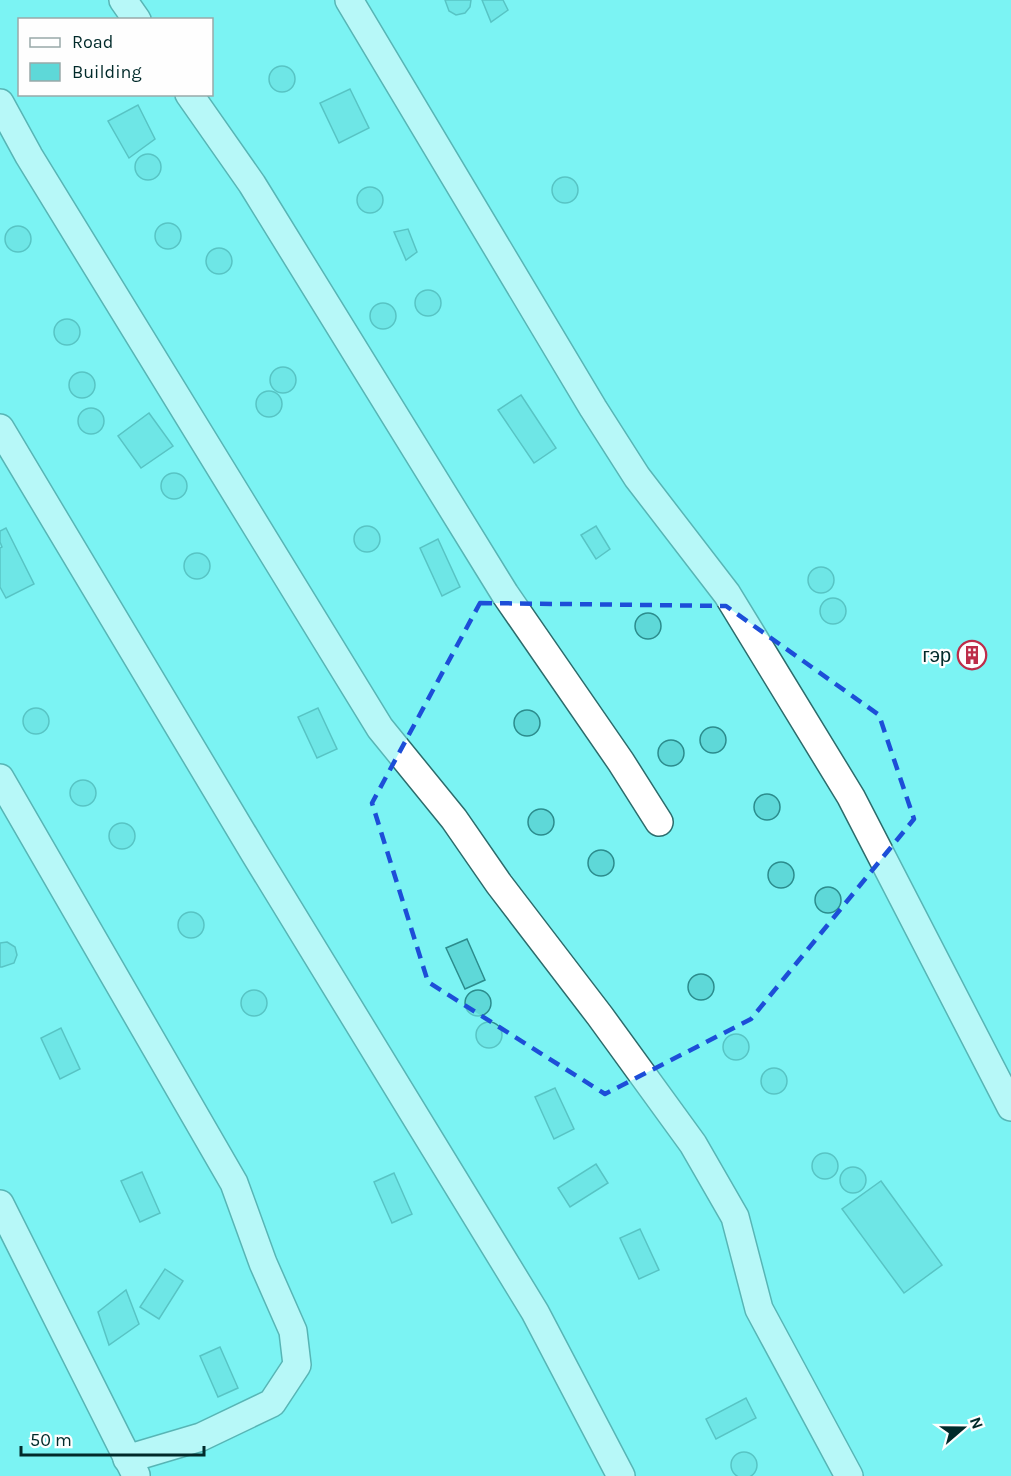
<svg xmlns="http://www.w3.org/2000/svg" width="1011" height="1476" font-family="Karla,sans-serif">
	<style>
		.building { fill: #5ed8d8; stroke: #2c8c8d; stroke-width: 1.5 }
		.lines { fill: none; stroke-linecap: round; stroke-linejoin: round }
		.minor-casing { stroke: #2c6c6c; stroke-width: 30 }
		.minor { stroke: #fff; stroke-width: 27 }
		.marked { fill: none; stroke: #1d4ed8; stroke-width: 4.5; stroke-dasharray: 12 8; stroke-linejoin: round }
		.labels { text-anchor: middle; dominant-baseline: central; stroke-width: 4.5; stroke-linejoin: round; paint-order: stroke }
		.poi-label { font-size: 20px; fill: #012a2a; stroke: #fefefe; text-anchor: end }
	</style>
	<rect width="100%" height="100%" fill="#7bf3f3"/>
	<g class="building">
		<path d="M445,0H471L470,7L465,13L456,15L449,11Z"/>
		<path d="M482,0H503L508,10L491,22Z"/>
		<circle cx="282" cy="79" r="13"/>
		<path d="M350,89L369,128L339,143L320,103Z"/>
		<path d="M138,105L155,139L129,158L108,121Z"/>
		<circle cx="148" cy="167" r="13"/>
		<circle cx="565" cy="190" r="13"/>
		<circle cx="370" cy="200" r="13"/>
		<circle cx="168" cy="236" r="13"/>
		<circle cx="18" cy="239" r="13"/>
		<path d="M408,229L417,252L406,260L394,232Z"/>
		<circle cx="219" cy="261" r="13"/>
		<circle cx="428" cy="303" r="13"/>
		<circle cx="383" cy="316" r="13"/>
		<circle cx="67" cy="332" r="13"/>
		<circle cx="283" cy="380" r="13"/>
		<circle cx="82" cy="385" r="13"/>
		<circle cx="269" cy="404" r="13"/>
		<path d="M521,395L556,448L534,463L498,410Z"/>
		<circle cx="91" cy="421" r="13"/>
		<path d="M149,413L173,446L141,468L118,436Z"/>
		<circle cx="174" cy="486" r="13"/>
		<path d="M596,526L610,549L596,559L581,535Z"/>
		<circle cx="367" cy="539" r="13"/>
		<path d="M6,528L34,584L6,598L0,587V548L2,547L0,542V531Z"/>
		<path d="M438,539L460,587L442,596L420,548Z"/>
		<circle cx="197" cy="566" r="13"/>
		<circle cx="821" cy="580" r="13"/>
		<circle cx="833" cy="611" r="13"/>
		<circle cx="648" cy="626" r="13"/>
		<circle cx="972" cy="656" r="13"/>
		<path d="M318,708L337,749L317,758L298,717Z"/>
		<circle cx="36" cy="721" r="13"/>
		<circle cx="527" cy="723" r="13"/>
		<circle cx="713" cy="740" r="13"/>
		<circle cx="671" cy="753" r="13"/>
		<circle cx="83" cy="793" r="13"/>
		<circle cx="767" cy="807" r="13"/>
		<circle cx="541" cy="822" r="13"/>
		<circle cx="122" cy="836" r="13"/>
		<circle cx="601" cy="863" r="13"/>
		<circle cx="781" cy="875" r="13"/>
		<circle cx="828" cy="900" r="13"/>
		<circle cx="191" cy="925" r="13"/>
		<path d="M467,939L485,980L465,989L446,948Z"/>
		<path d="M7,942L15,947L17,955L14,963L2,967H0V943Z"/>
		<circle cx="701" cy="987" r="13"/>
		<circle cx="254" cy="1003" r="13"/>
		<circle cx="478" cy="1003" r="13"/>
		<circle cx="489" cy="1035" r="13"/>
		<path d="M61,1028L80,1069L60,1079L41,1038Z"/>
		<circle cx="736" cy="1047" r="13"/>
		<circle cx="774" cy="1081" r="13"/>
		<path d="M555,1088L574,1129L554,1139L535,1097Z"/>
		<circle cx="825" cy="1166" r="13"/>
		<path d="M596,1164L608,1183L570,1207L558,1188Z"/>
		<circle cx="853" cy="1180" r="13"/>
		<path d="M142,1172L160,1213L140,1222L121,1181Z"/>
		<path d="M394,1173L412,1214L392,1223L374,1182Z"/>
		<path d="M881,1181L942,1265L904,1293L842,1209Z"/>
		<path d="M640,1229L659,1270L639,1279L620,1238Z"/>
		<path d="M165,1269L183,1281L159,1319L140,1307Z"/>
		<path d="M126,1290L139,1324L109,1345L98,1312Z"/>
		<path d="M220,1347L238,1388L218,1397L200,1356Z"/>
		<path d="M746,1398L756,1418L716,1439L706,1419Z"/>
		<circle cx="744" cy="1465" r="13"/>
	</g>
	<g class="lines">
		<g class="minor-casing">
			<g id="minor">
				<path d="M123,0L137,20"/>
				<path d="M349,0L593,408L637,477L727,594L851,797L1011,1107"/>
				<path d="M189,94L252,184L505,594L621,762L659,822"/>
				<path d="M0,103L29,156L380,728L454,819L499,884L600,1016L693,1144L735,1217L759,1309L849,1476"/>
				<path d="M0,428L255,854L535,1312L621,1476"/>
				<path d="M0,778L234,1183L263,1263L293,1331L297,1365L272,1403L201,1437L127,1459"/>
				<path d="M0,1204L136,1475"/>
			</g>
		</g>
		<use href="#minor" class="minor"/>
	</g>
	<path d="M0 0H1011V1476H0ZM480,603L726,606L879,715L914,819L751,1019L605,1094L428,982L372,803Z" fill="#7bf3f3" fill-opacity=".55" fill-rule="evenodd"/>
	<path class="marked" d="M480,603L726,606L879,715L914,819L751,1019L605,1094L428,982L372,803Z"/>
	<defs>
		<g id="building-ring" transform="scale(1.5)"><circle r="9.5" fill="#fefefe" stroke="#bd2c49" stroke-width="1.5"/><path d="M-4-6H4V6H1V3H-1V6H-4ZM-2.5-4.3h1.7v1.8h-1.7ZM.8-4.3h1.7v1.8H.8ZM-2.5-1h1.7V.8h-1.7ZM.8-1h1.7V.8H.8Z" fill="#bd2c49"/></g>
	</defs>
	<g fill-rule="evenodd">
		<use href="#building-ring" x="972" y="655"/>
	</g>
	<g class="labels">
		<g class="poi-label">
			<text x="951" y="655">гэр</text>
		</g>
	</g>
	<rect x="18" y="18" width="195" height="78" fill="#fefefe" stroke="#99a9a9" stroke-width="1.5"/>
	<rect x="30" y="38" width="30" height="9" fill="#ffffff" stroke="#99a9a9" stroke-width="1.5"/>
	<text x="72" y="48" font-size="18" fill="#012a2a">Road</text>
	<rect x="30" y="63" width="30" height="18" fill="#5ed8d8" stroke="#99a9a9" stroke-width="1.5"/>
	<text x="72" y="78" font-size="18" fill="#012a2a">Building</text>
	<g transform="translate(963 1428) rotate(70)" stroke="#fefefe" stroke-width="4.5" paint-order="stroke">
	<path d="M0-4.5L10 22L0 15L-10 22Z" fill="#012a2a"/>
	<text y="-9" font-size="16" font-weight="bold" text-anchor="middle" fill="#012a2a">N</text>
	</g>
	<path d="M21 1446v9h183v-9" fill="none" stroke="#012a2a" stroke-width="3"/>
	<text x="30" y="1446" font-size="18" fill="#012a2a" stroke="#fefefe" stroke-width="4.5" paint-order="stroke">50 m</text>
</svg>
